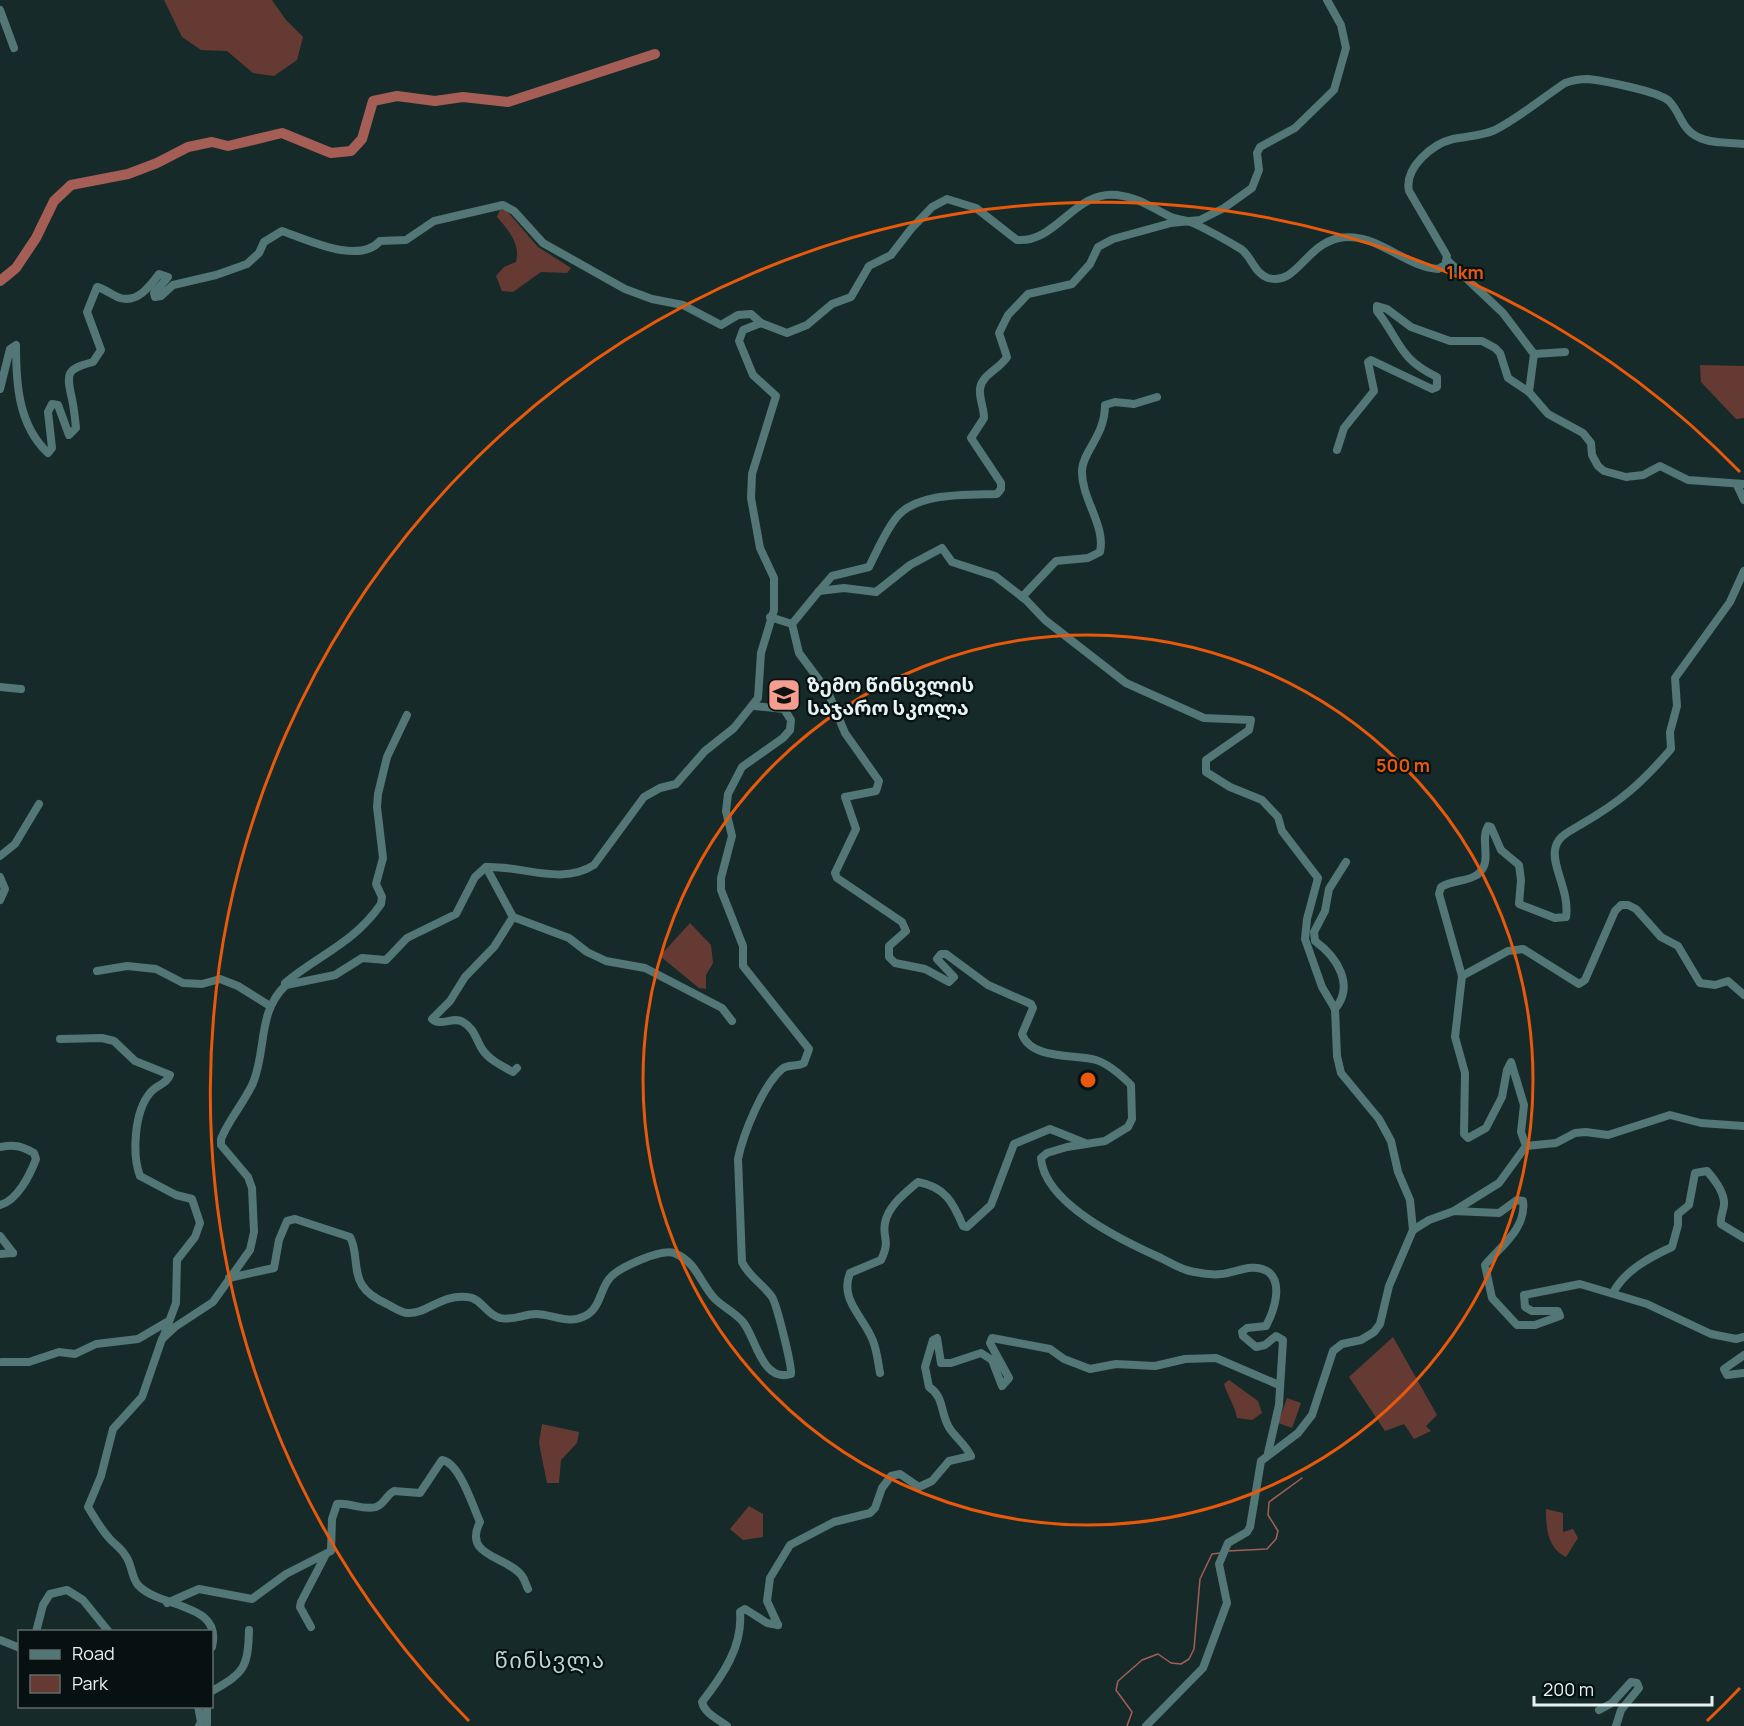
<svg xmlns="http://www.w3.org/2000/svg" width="1744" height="1726" font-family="Manrope,'Noto Sans Georgian',sans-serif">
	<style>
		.green { fill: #653a33 }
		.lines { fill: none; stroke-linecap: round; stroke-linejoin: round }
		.stream { stroke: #a45e55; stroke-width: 1.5 }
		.river { stroke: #a45e55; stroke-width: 10 }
		.minor { stroke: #527776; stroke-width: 8 }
		.ring { fill: none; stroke: #e8590c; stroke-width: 3 }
		.labels { text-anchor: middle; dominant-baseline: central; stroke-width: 4.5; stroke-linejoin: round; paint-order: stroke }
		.poi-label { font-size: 20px; font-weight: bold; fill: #e6f3f2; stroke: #081111; text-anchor: start }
		.quarter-label { font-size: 22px; letter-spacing: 1.5px; fill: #bdd6d5; stroke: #081111 }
		.centre { fill: #e8590c; stroke: #081111; stroke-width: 3 }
		.ring-label { font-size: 18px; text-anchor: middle; font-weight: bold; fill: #e8590c; stroke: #081111; stroke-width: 4.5; stroke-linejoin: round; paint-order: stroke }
	</style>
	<rect width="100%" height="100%" fill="#162a2a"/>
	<g class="green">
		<path d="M164,0H272L286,20L303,37L297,60L274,76L253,73L227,51L201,50L182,37Z"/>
		<path d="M500,210H506L538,247L571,268L567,273L541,272L513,292L502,291L496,276L504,267L516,262C521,245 508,229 497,217Z"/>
		<path d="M1700,365L1744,366V418L1736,419L1701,382Z"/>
		<path d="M690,923L711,945L713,963L706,975V989L699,988L660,956Z"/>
		<path d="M1393,1337L1437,1415L1426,1426L1431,1431L1414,1439L1404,1424L1385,1431L1349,1377Z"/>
		<path d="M1229,1380L1258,1401L1262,1413L1252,1420L1237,1418C1235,1406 1228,1397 1224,1384Z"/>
		<path d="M1287,1398L1301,1403L1292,1428L1278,1423Z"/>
		<path d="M542,1424L579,1432L577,1443L561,1460L559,1483H547L539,1443Z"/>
		<path d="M749,1506L763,1514V1537L743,1540L730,1529Z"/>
		<path d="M1546,1509L1563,1513V1532L1573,1529L1578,1538L1566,1557C1547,1548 1546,1527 1546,1509Z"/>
	</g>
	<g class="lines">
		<g class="stream">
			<path d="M1227,1551L1267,1549L1276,1539L1278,1531L1268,1515L1269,1502L1302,1478"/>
			<path d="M1127,1726L1132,1712L1116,1690L1118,1681L1142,1660L1158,1654L1171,1663L1181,1664L1189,1659L1194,1649L1200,1579L1212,1554L1220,1553"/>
		</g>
		<path class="river" d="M0,281L16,268L36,238L54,201L71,185L128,174L157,163L188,147L212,142L228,146L282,133L331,153L351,151L362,139L373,101L397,96L435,101L463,97L508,102L655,54"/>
		<g class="minor">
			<path d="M0,10L14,48"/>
			<path d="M1448,261L1503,313L1534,354L1529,392"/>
			<path d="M1534,354L1565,352"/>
			<path d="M0,389L10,349L16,345C16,383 18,425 48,453L52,448L48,412L52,404L58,405L69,435L76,428C75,418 74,408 72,399C66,373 66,369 93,362L101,350L87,312L97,287C105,289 112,295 120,298C138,303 150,286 159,274L168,277L154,293L155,297L161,296L173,285L216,275L247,264L259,253L264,242L282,231C308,240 359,265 380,241L406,240L434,221L503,205L514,211L543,243L625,289L652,299L683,305L721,325L738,315L751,314L761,323"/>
			<path d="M1337,450L1344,428L1374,391L1368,362L1371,360L1432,389L1437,387V377C1398,358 1401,342 1377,311V306L1387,309L1411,327L1450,341H1482L1495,348L1500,353L1508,378L1529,392L1548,414L1583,433L1591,443L1592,455L1598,466L1604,471L1626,477L1643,475L1660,466L1688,480L1744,484"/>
			<path d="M1737,485L1744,500"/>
			<path d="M819,591L832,576L869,567C877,551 885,532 896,518C916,492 967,495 997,494L1001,489V483L971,438L984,418C984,408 979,398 980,389C981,375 1000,369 1007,357L999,333L1008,315L1028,294L1072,284L1090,264L1098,247L1113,239L1171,223L1200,220L1224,208L1252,188L1259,170L1257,153L1260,147L1295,128L1334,90L1346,48L1341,25L1327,0"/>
			<path d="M1022,597L1056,561L1088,558L1100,552C1106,525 1081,499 1082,470C1083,451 1105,436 1105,405L1115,402L1134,404L1157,397"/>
			<path d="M770,617L792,624L799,653L828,692L845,733L879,781L876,791L845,797L856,829L835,873L837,878L902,922L906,931L889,946V957L895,963L925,969L949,982L954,977L937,959L941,954H946L988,985L1031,1004L1033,1008L1022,1034C1031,1060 1075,1054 1096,1060C1109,1064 1121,1075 1131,1085L1132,1119L1128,1127L1105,1141L1067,1147L1047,1153L1041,1158C1044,1204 1125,1242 1161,1258C1171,1263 1183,1271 1195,1272C1204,1274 1213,1275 1222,1274C1237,1272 1253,1263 1267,1271C1284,1282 1274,1311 1266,1326L1247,1328L1242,1332L1243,1336L1256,1347L1265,1345L1276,1336L1283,1340L1279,1405L1268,1453"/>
			<path d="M792,624L819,591L844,588L876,592L910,565L942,548L952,562L995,576L1026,600L1045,620L1126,683L1204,718L1251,720L1249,730L1206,760V772L1230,787L1262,800L1278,817L1282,831L1318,878L1307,919L1305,939L1322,987L1335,1009L1337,1056L1341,1073L1379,1119L1391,1141L1398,1172L1410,1200L1413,1230"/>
			<path d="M0,687L21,689"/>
			<path d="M0,856L15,844L39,804"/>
			<path d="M486,867L513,917L494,947L465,977L450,1001L432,1019C441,1027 453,1016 463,1022C474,1028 476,1039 482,1049C489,1060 502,1066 513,1072L517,1068"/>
			<path d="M0,877L5,889L0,900"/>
			<path d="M513,917L569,938L587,952L606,961L645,968L722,1008L732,1021"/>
			<path d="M97,971L127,966L156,969L183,983L202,984L220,979L238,986L270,1006"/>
			<path d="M1462,976L1439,894L1441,887C1452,880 1466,882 1477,875C1494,862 1479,841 1488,826L1491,827L1501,850L1519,865L1521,880L1519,904L1555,918L1566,917C1570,893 1552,867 1555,850C1557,836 1569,832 1580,825C1620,802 1641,784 1671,749L1670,732L1677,706L1675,678L1730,602L1744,571"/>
			<path d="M285,983C320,954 354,943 381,904L382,897L376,884L383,858L377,807L378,794L387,757L407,715"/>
			<path d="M1335,1009C1355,985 1337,957 1315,941L1314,932L1325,911L1329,889L1346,862"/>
			<path d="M60,1039L102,1038L114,1041L135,1061L170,1075C167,1084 156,1085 150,1093C134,1112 132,1155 140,1176L176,1195L192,1199L200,1223L195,1237L177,1260L176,1303L163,1338"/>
			<path d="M1526,1146L1556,1143L1575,1133L1586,1132L1608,1135L1670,1115L1701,1123L1744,1126"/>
			<path d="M0,1147C15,1144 21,1146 34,1153L36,1159C30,1175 17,1201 0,1205"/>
			<path d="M1454,1211L1499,1183L1526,1146L1521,1132L1524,1105L1511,1062L1507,1070L1502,1097L1486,1128L1468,1138L1464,1134L1465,1073L1455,1037L1462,976L1508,951L1523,949L1579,984L1585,980L1615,911L1621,905H1628L1636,909L1661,937L1678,946L1700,983L1715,985L1728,981L1744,995"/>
			<path d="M0,1236L13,1253"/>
			<path d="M0,1254L13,1253"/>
			<path d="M229,1278L274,1268L279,1240L287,1221L295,1219L350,1237C358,1251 353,1271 362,1285C367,1293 378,1300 387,1304C393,1307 401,1313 408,1313C427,1314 441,1294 467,1297C482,1298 486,1315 500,1318C511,1321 525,1314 536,1314C553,1314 568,1325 585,1316C600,1309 600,1290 609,1279C617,1268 662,1248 674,1253C697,1262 699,1282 715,1299C723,1307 736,1313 743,1322C756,1338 762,1383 791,1374C792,1366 777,1305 772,1297C763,1284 749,1277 742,1262L738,1159C743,1134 763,1085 782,1069C788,1064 797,1067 804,1063L809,1049L743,966V946L721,890V878L732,836L726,811L728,794L742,767L783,738L790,730L791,720L784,709L754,706"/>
			<path d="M1613,1293C1624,1271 1650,1257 1672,1247L1678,1225V1214L1689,1205L1695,1173L1707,1171C1715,1180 1725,1193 1724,1205C1723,1213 1720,1216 1721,1224L1744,1238"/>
			<path d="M1744,1355L1724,1369L1727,1375L1744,1373"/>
			<path d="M2,1362H29L59,1352L75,1354L96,1344L138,1339L167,1322"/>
			<path d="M880,1373C878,1362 877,1351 873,1341C864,1317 839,1300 850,1273L881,1260C891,1239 882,1239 885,1223C888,1206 905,1193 918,1182C945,1187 953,1202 963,1226L967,1227L991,1205L1014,1144L1050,1129L1085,1143"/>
			<path d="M167,1603L199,1589L252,1599L286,1574L331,1551L332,1519L337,1504C350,1502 363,1511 376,1507C385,1504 386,1495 394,1491L420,1493L442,1460C460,1463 473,1507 480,1522C462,1557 508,1556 522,1576C525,1580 526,1585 528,1589"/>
			<path d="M778,1625L767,1601L770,1578L790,1545L834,1522L870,1513L875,1508L882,1488L891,1476L900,1474L919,1487L932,1481L949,1461L971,1456C965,1444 957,1439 950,1429C940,1415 945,1397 929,1387L925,1367L933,1340L937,1338L941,1363H951L981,1353L992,1360L1002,1386L1009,1378L990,1343L992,1338L1050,1349L1064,1359L1090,1369L1116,1364L1155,1366L1185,1359L1216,1358L1279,1385"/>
			<path d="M311,1627L300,1607L301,1602L325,1556"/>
			<path d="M36,1632L43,1605L50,1594L67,1590L83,1600L109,1632"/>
			<path d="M0,1640L20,1648"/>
			<path d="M212,1647C223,1602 160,1609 138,1585C131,1577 132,1563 125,1555C121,1548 114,1544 109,1538C101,1529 94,1517 88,1507L101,1476L113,1429L142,1397L162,1339L175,1327L213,1302L250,1250L254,1232L252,1188L248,1177L221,1145V1139C229,1119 244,1103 253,1083C267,1049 257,1012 286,985L335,975L362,958L386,960L407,938L456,914L475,877L486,867C521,865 561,886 594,865L644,797L660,788L676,784L705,751L734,728L758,698L761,653L774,610V578L760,548L751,498L752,474L776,396L753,375L739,341L743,330L761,323L787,333L807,325L832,304L851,297L869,266L891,255L911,229L932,207L947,199L976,208L1017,240C1057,243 1074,190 1117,195C1138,197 1152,208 1171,217C1178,220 1186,220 1193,223C1208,230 1226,240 1241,249C1252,257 1254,273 1268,278C1297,286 1305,245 1339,238C1376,231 1404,267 1438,269L1445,265L1447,256L1409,191C1404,168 1432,144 1453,139C1467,136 1482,136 1495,130C1520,117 1541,99 1565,83C1573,80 1580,79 1588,79C1604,81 1658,91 1669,101C1681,113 1681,129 1698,137C1711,144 1729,142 1744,144"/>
			<path d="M212,1691C244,1673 248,1668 249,1630"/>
			<path d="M198,1706L201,1722L199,1726"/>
			<path d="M1599,1710L1612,1703L1631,1682L1637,1683L1639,1688L1621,1710L1616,1726"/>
			<path d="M207,1724V1706"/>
			<path d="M727,1726C718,1719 704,1713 702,1702C723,1675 743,1646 740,1612L745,1609L767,1623L778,1625"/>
			<path d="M1146,1726L1203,1668L1227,1603L1219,1564L1228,1543L1247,1532L1250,1527L1261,1461L1298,1433L1312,1415L1333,1351L1342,1344L1361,1340L1374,1332L1380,1324L1389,1286L1413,1230L1429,1220L1454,1211L1499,1213L1517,1200L1523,1201C1527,1228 1500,1247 1485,1265L1492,1298L1517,1325H1535L1560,1316L1558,1311H1532L1525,1307L1524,1295L1580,1284L1647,1304L1711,1334L1736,1339L1744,1337"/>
		</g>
	</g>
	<g class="ring">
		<circle cx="1088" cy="1080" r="445"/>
		<path d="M1740 1688A891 891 0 0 1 1707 1721M469 1721A891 891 0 1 1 1740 472"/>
	</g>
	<defs>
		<g id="school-square" transform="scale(1.725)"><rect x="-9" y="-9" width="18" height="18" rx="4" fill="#f59d8f" stroke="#081111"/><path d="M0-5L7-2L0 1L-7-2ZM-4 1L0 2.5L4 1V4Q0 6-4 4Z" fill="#111"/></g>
	</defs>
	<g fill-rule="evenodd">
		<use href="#school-square" x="784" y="695"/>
	</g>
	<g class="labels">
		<g class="poi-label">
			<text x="807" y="684">ზემო წინსვლის<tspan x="807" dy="23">საჯარო სკოლა</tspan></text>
		</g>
		<g class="quarter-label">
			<text x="550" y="1660">წინსვლა</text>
		</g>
	</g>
	<circle cx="1088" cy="1080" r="9" class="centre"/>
	<g class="ring-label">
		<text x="1465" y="279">1 km</text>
		<text x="1403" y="772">500 m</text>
	</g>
	<rect x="18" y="1630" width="195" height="78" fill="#081111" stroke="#616b6b" stroke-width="1.5"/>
	<rect x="30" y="1650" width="30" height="9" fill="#527776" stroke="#616b6b" stroke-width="1.5"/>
	<text x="72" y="1660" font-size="18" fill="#e6f3f2">Road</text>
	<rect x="30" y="1675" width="30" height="18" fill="#653a33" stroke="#616b6b" stroke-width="1.5"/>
	<text x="72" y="1690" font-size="18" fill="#e6f3f2">Park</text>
	<path d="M1534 1696v9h178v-9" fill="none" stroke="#e6f3f2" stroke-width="3"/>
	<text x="1543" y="1696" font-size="18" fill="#e6f3f2" stroke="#081111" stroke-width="4.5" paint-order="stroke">200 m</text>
</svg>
